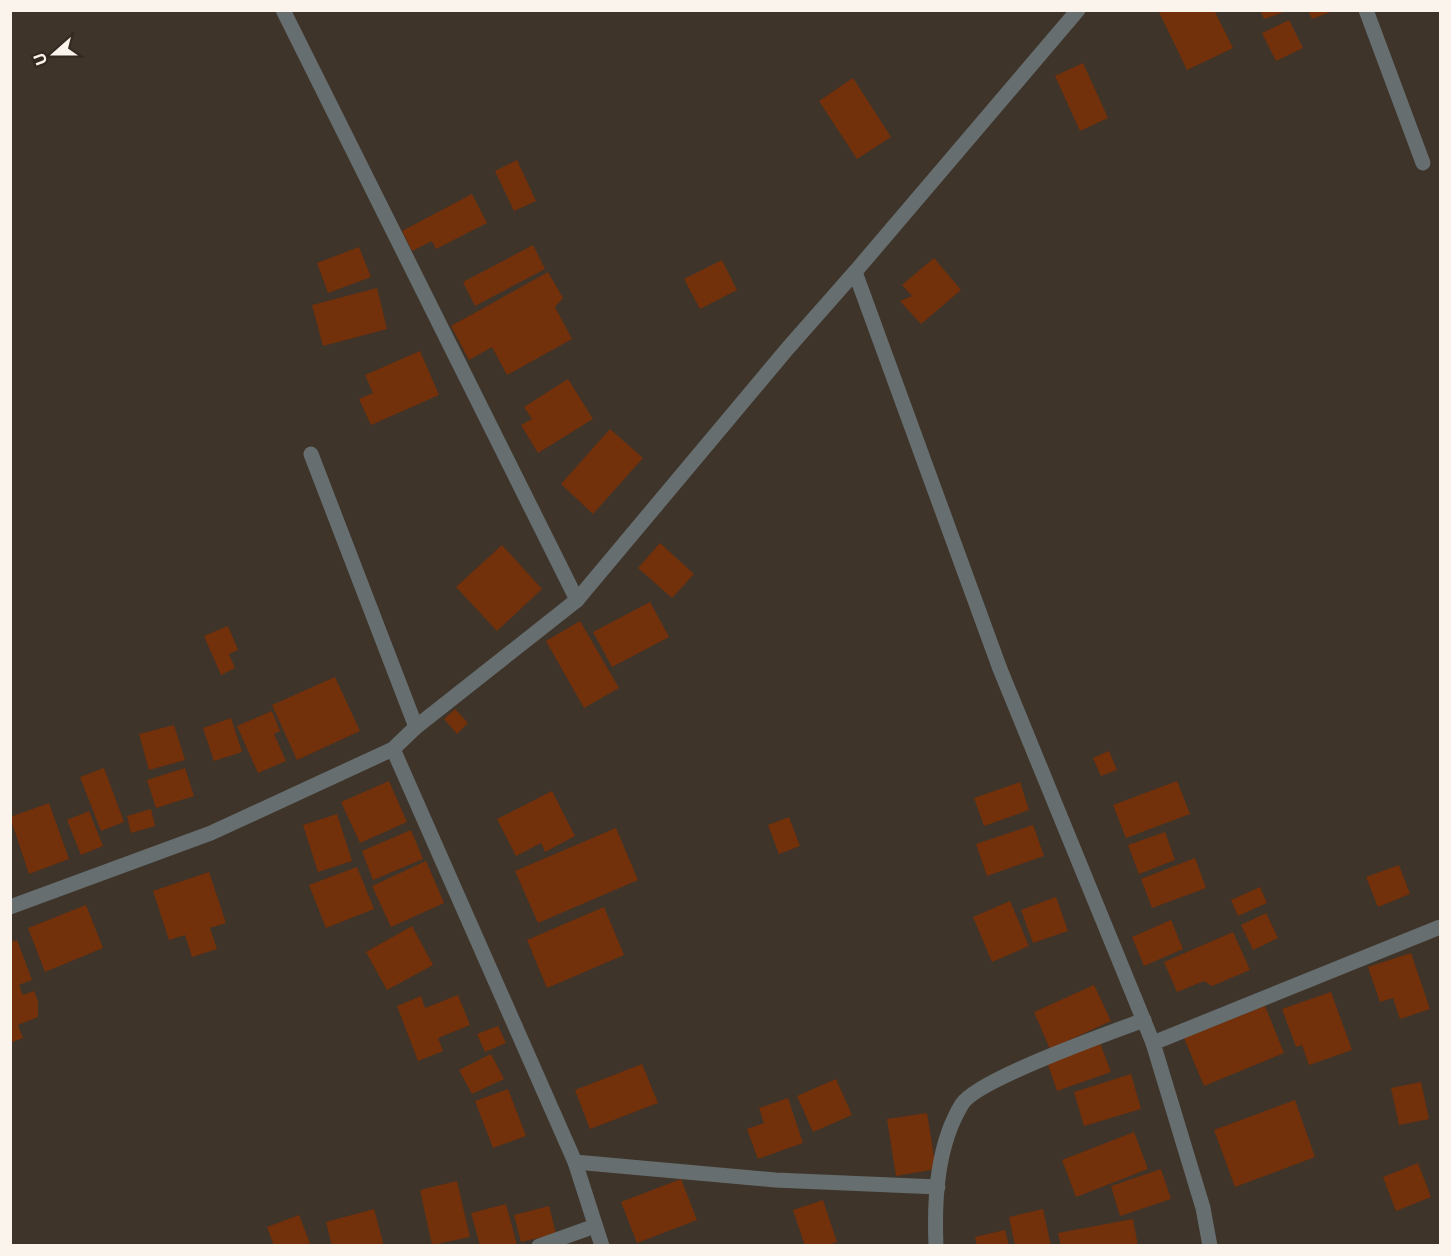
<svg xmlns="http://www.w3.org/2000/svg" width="1451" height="1256" font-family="'Open Sans',sans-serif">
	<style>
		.building { fill: #72300b }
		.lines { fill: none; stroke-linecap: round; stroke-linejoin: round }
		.minor { stroke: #666e6f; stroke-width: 15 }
	</style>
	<rect width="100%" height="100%" fill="#3e342a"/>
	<g class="building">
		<path d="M1158,10H1214L1233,48L1187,70Z"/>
		<path d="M1260,10H1287V11L1264,19Z"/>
		<path d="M1308,10H1333V11L1312,19Z"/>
		<path d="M1289,20L1303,48L1276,61L1262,33Z"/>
		<path d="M1083,63L1108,118L1080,131L1055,76Z"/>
		<path d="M853,78L891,137L857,159L819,101Z"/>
		<path d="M517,160L536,201L514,211L495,171Z"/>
		<path d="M472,194L487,223L436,249L432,241L412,251L402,231Z"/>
		<path d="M533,245L545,269L475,306L463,282Z"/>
		<path d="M359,247L371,277L328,293L317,263Z"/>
		<path d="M934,258L961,290L921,324L900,301L912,296L902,285Z"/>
		<path d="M722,260L737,290L700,309L684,279Z"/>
		<path d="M548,272L563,298L555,307L572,339L507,375L492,347L469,360L451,326Z"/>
		<path d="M377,288L387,329L323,346L312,305Z"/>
		<path d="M420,351L439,395L371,425L359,399L373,393L365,375Z"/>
		<path d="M568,379L593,419L538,453L521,425L532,419L524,407Z"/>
		<path d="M610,429L643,458L593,514L561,484Z"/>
		<path d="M660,543L694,574L672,598L638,568Z"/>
		<path d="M502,545L542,589L497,631L456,587Z"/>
		<path d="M650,602L669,637L612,667L593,632Z"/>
		<path d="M580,621L619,688L584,708L546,641Z"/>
		<path d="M228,626L238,650L229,654L235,668L221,675L204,636Z"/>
		<path d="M335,677L360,731L297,760L272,705Z"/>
		<path d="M455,709L468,723L457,734L444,719Z"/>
		<path d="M272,711L280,731L274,734L286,761L258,773L237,726Z"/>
		<path d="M231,718L242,752L214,761L203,728Z"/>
		<path d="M174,725L185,760L149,770L139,734Z"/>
		<path d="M1109,751L1117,770L1101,776L1093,758Z"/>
		<path d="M104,768L124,822L101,831L80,777Z"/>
		<path d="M185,768L194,796L156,808L147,780Z"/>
		<path d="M389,781L407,822L360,843L341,802Z"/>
		<path d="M1177,781L1190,814L1126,838L1113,805Z"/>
		<path d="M1020,782L1029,810L984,826L974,798Z"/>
		<path d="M552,791L575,836L545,852L541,843L516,856L497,819Z"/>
		<path d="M49,803L69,859L29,874L10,817Z"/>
		<path d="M151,809L155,826L131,833L127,816Z"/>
		<path d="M89,811L103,846L81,855L67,820Z"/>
		<path d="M337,814L352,861L318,872L303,825Z"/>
		<path d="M789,817L800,846L779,854L768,825Z"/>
		<path d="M1033,825L1044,856L987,876L976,844Z"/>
		<path d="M616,828L638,880L538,923L515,871Z"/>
		<path d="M411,830L423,859L373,880L362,851Z"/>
		<path d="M1165,832L1175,860L1139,874L1128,845Z"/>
		<path d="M1195,858L1206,888L1152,908L1141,879Z"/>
		<path d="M426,861L444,903L391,927L372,886Z"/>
		<path d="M1399,865L1410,894L1378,907L1366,877Z"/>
		<path d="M357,867L374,909L326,928L309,885Z"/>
		<path d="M209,872L226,923L210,928L217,949L192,957L185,935L169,940L153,891Z"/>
		<path d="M1260,887L1267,903L1238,916L1231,900Z"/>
		<path d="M1056,897L1068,931L1033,943L1021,910Z"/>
		<path d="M1010,901L1029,946L992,962L973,917Z"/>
		<path d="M86,905L103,948L45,972L28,928Z"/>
		<path d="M604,907L624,955L547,988L527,940Z"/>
		<path d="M1266,913L1278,938L1253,950L1241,925Z"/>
		<path d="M1171,920L1183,949L1144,966L1132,937Z"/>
		<path d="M412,926L433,965L387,990L366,952Z"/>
		<path d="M1233,932L1250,970L1212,986L1204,981L1177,992L1164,962Z"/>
		<path d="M17,940L32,980L19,985L23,995L34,991L38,1001V1017L18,1025L23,1038L10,1043V942Z"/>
		<path d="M1411,953L1430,1009L1400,1019L1393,998L1380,1002L1368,967Z"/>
		<path d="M1094,985L1111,1021L1050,1049L1034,1012Z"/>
		<path d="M1331,992L1352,1050L1309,1065L1302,1045L1296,1047L1282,1009Z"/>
		<path d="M458,995L470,1025L438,1038L443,1051L418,1061L397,1006L421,996L425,1008Z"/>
		<path d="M1265,1006L1284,1053L1204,1086L1184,1038Z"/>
		<path d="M498,1026L506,1043L485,1052L477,1034Z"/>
		<path d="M1100,1043L1111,1072L1057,1091L1047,1062Z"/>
		<path d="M491,1054L504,1079L472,1094L459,1070Z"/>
		<path d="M642,1064L658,1103L590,1129L575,1090Z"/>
		<path d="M1131,1074L1141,1109L1084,1126L1074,1092Z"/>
		<path d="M836,1079L852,1115L813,1132L797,1096Z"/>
		<path d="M1421,1082L1429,1119L1399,1125L1391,1088Z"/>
		<path d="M508,1089L526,1136L493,1148L475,1101Z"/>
		<path d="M788,1098L803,1143L758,1159L747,1129L764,1123L759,1108Z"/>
		<path d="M1295,1100L1315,1157L1235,1187L1214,1130Z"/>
		<path d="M927,1113L936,1169L896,1176L887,1119Z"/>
		<path d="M1134,1132L1148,1169L1076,1197L1062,1160Z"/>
		<path d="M1418,1163L1431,1197L1396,1211L1383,1177Z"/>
		<path d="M1161,1169L1171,1199L1120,1216L1111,1186Z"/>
		<path d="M681,1179L697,1220L637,1243L621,1202Z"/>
		<path d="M457,1181L470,1237L432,1245L420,1190Z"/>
		<path d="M823,1200L837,1242L827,1246H805L793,1210Z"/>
		<path d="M506,1204L517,1245L480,1246L471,1213Z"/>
		<path d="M549,1206L556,1234L521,1242L514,1215Z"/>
		<path d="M374,1209L384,1246H332L326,1222Z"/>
		<path d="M1043,1209L1051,1246H1015L1009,1217Z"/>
		<path d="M299,1215L311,1246H274L267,1227Z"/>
		<path d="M1133,1219L1138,1246H1061L1058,1233Z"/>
		<path d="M1005,1230L1009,1246H977L975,1237Z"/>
	</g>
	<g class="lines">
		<g class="minor">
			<path d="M283,10L577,600"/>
			<path d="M1366,10L1423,163"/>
			<path d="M855,272L1078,10"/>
			<path d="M311,454L416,727"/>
			<path d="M393,749L416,727L577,600L788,348L855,272L1000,669L1153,1043L1203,1208L1210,1246"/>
			<path d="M10,907L211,833L393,749L575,1162L602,1246"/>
			<path d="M1153,1043L1440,927"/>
			<path d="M575,1162L775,1180L938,1187"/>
			<path d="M539,1246L595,1226"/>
			<path d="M936,1246C934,1198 937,1145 962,1104C978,1079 1110,1033 1144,1020"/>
		</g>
	</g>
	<rect width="1451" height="1256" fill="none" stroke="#faf4ed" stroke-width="24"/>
	<g transform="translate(54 54) rotate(249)" stroke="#342a21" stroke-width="4.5" paint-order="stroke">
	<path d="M0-4.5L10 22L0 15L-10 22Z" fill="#faf4ed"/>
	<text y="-9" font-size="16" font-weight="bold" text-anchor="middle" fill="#faf4ed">U</text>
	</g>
</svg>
